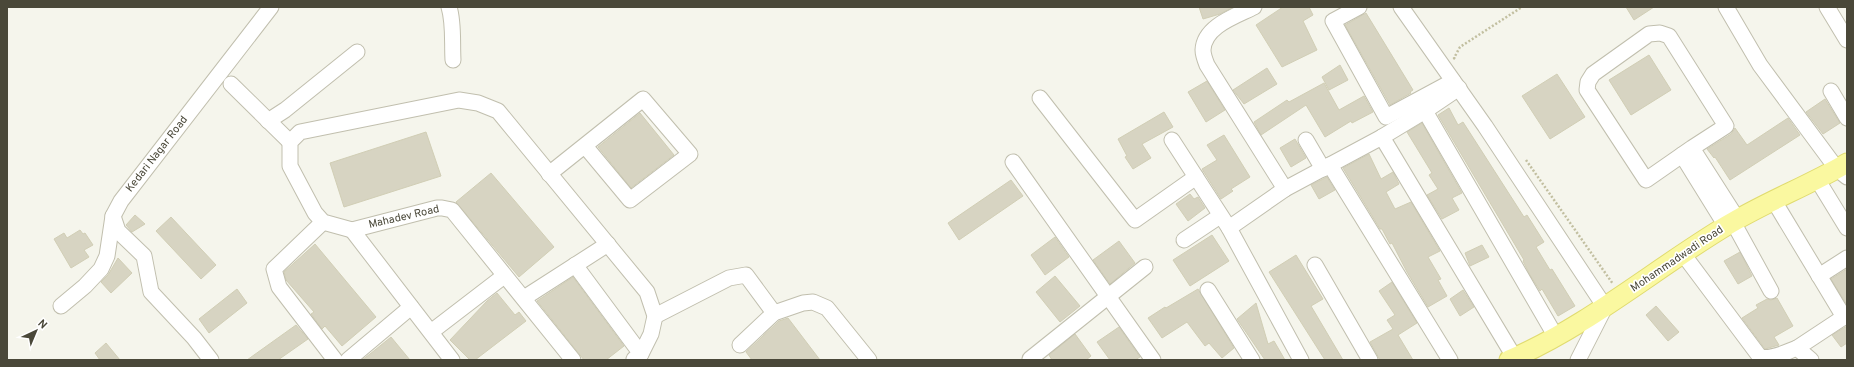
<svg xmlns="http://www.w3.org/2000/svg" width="1854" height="367" font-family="Overpass,sans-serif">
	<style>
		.building { fill: #d7d4c2; stroke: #d1ceb5 }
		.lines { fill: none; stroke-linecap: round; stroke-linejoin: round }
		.minor-casing { stroke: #c1bfae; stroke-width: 17 }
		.major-casing { stroke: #e0db6f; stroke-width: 21 }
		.path { stroke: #c2bfa0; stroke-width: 2.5; stroke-dasharray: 2 2; stroke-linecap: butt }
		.minor { stroke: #fff; stroke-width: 15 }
		.major { stroke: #faf8a0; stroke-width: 19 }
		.labels { text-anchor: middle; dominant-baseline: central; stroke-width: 3.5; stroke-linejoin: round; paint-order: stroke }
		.street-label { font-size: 11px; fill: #4a4839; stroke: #fff }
	</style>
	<rect width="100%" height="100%" fill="#f5f5ec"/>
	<g class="building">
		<path d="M1199,7H1233L1220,14L1203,19Z"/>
		<path d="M1283,7H1309L1313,15L1303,21L1317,50L1282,67L1256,25Z"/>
		<path d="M1626,7H1654L1634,20Z"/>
		<path d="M1366,13L1413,90L1410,92L1411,93L1390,105L1345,25Z"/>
		<path d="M1649,55L1671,90L1631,115L1609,80Z"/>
		<path d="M1340,65L1348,80L1329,90L1322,77Z"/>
		<path d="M1267,68L1277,84L1244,104L1233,90Z"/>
		<path d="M1557,74L1585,117L1550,139L1522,96Z"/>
		<path d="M1207,81L1225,110L1206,122L1188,92Z"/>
		<path d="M1324,83L1339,110L1364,96L1373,112L1352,123L1351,121L1325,137L1306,105L1261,135L1254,122L1287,100L1289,102Z"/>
		<path d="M1825,99L1840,123L1823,134L1806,112Z"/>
		<path d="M1449,108L1458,125L1463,122L1524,217L1527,215L1544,242L1536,247L1550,270L1552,269L1575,306L1558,316L1542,289L1540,291L1530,275L1523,261L1524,260L1438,115Z"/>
		<path d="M1164,112L1173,127L1142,144L1151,158L1133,169L1125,157L1127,156L1118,139Z"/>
		<path d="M640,113L674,155L631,188L598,147Z"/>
		<path d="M1788,118L1800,135L1730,180L1715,157L1714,158L1707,149L1731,134L1735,128L1747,145Z"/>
		<path d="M1422,123L1462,193L1452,198L1459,210L1442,219L1427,195L1438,189L1429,175L1432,173L1407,132Z"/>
		<path d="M426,132L441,176L344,207L330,163Z"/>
		<path d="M1224,135L1250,177L1231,189L1233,191L1221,199L1202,169L1217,160L1207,145Z"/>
		<path d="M1295,139L1306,158L1291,167L1280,148Z"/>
		<path d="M1369,154L1381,179L1393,172L1399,184L1386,192L1395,209L1411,202L1440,251L1428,257L1441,279L1438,280L1447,296L1428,307L1407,272L1392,243L1390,244L1382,229H1380L1343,168Z"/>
		<path d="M491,173L554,247L519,277L456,202Z"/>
		<path d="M1327,177L1335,190L1319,199L1311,185Z"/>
		<path d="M1011,180L1023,196L959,240L948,223Z"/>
		<path d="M1190,194L1194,199L1198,197L1205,208L1188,221L1176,204Z"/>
		<path d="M135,215L145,224L132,232L126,225Z"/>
		<path d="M171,217L216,265L201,279L156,231Z"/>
		<path d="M80,230L83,234L85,233L93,245L84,250L89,257L71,268L54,239L64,233L67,238Z"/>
		<path d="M1212,235L1229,261L1190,286L1173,260Z"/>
		<path d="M1055,237L1069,257L1045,275L1031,255Z"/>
		<path d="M1119,241L1135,263L1110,284L1093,260Z"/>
		<path d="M315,244L376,317L342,346L325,326L322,329L311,314L314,312L286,280L284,272Z"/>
		<path d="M1482,245L1489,257L1470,266L1465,253Z"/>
		<path d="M1740,252L1752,276L1738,284L1724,261Z"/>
		<path d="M1296,255L1323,299L1311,306L1343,360H1325L1269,272Z"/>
		<path d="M118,258L132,273L111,293L101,282L108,275Z"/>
		<path d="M1847,269V305L1831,279Z"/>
		<path d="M1055,276L1080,306L1060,322L1036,292Z"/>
		<path d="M573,277L624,346L606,360H584L537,301Z"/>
		<path d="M1392,282L1417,323L1398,335L1413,360H1380L1370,342L1393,329L1387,320L1395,315L1379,291Z"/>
		<path d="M237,289L247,303L209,333L199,319Z"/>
		<path d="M1198,289L1234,348L1222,358L1209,343L1205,346L1187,322L1162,338L1148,318L1165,307L1166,308Z"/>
		<path d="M1463,290L1474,307L1460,316L1450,299Z"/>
		<path d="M497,293L515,315L519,312L526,321L475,360H470L450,340L487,301Z"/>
		<path d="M1777,298L1793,326L1774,337L1779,345L1765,349L1742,318L1758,308L1756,305L1767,299L1771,300Z"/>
		<path d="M1256,303L1268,344L1274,341L1285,360H1265L1237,319Z"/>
		<path d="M1656,306L1679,332L1668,341L1646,315Z"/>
		<path d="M788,318L820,360H752L746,352L779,321Z"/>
		<path d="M296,325L308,339L278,360H247Z"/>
		<path d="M1847,326V343L1841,347L1832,335Z"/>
		<path d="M1119,327L1140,357L1135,360H1110L1097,342Z"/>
		<path d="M1075,334L1091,356L1086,360H1052L1049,355Z"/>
		<path d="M391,337L410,360H362L370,354Z"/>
		<path d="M106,343L120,360H100L95,353Z"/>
	</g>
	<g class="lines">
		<g class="minor-casing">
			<g id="minor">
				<path d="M449,7C454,23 452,42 453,60"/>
				<path d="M1254,7C1236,16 1204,26 1203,50C1203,55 1205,60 1207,65L1285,189"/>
				<path d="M1359,7L1333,21L1386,117L1453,81"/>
				<path d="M1401,7L1485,126L1605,307L1578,360"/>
				<path d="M1726,7L1760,65L1837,169L1847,177"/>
				<path d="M1827,7L1847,40"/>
				<path d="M231,84L290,142"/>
				<path d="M1831,91L1847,118"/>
				<path d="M1040,98L1135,220L1196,177"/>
				<path d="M1425,111L1556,337"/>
				<path d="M268,121L285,110L357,52"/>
				<path d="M1382,137L1516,360"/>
				<path d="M1172,140L1229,228L1301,360"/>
				<path d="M1306,140L1323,169"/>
				<path d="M1692,148L1726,126L1669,36L1660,33L1649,34L1593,74L1588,82L1587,90L1646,180L1692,148L1738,220"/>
				<path d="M1682,155L1726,226"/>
				<path d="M1013,162L1153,360"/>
				<path d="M1330,165L1450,360"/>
				<path d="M549,174L643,99L690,154L630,200L585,146"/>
				<path d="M1817,179L1847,228"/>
				<path d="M1774,201L1844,317"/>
				<path d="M113,216L118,231L144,256L151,292L194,338L211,360"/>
				<path d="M323,222L274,269L279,287L335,360"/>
				<path d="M1733,222L1771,291"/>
				<path d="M1229,228L1285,189L1382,137L1425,111L1459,88"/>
				<path d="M352,230L323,222L315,213L290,166V142L300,132L459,100L478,103L498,111L647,292L655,316L651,334L641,354"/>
				<path d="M1184,240L1220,216"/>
				<path d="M1683,254L1760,357C1772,360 1786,352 1797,348"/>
				<path d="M575,265L641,354L634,359"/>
				<path d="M1315,265L1370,360"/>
				<path d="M1819,276L1847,258"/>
				<path d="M1208,290L1252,360"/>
				<path d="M524,298L608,244"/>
				<path d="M61,306L85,286L101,269L107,256L113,216L121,201L271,7"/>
				<path d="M655,316L729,278L746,275L774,313"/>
				<path d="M431,332L504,276"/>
				<path d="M740,345L774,313L803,303L813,302L827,308L869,360"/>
				<path d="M1030,359L1145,267"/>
				<path d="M348,360L411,307"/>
				<path d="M452,360L352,230L437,208H442L452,210L573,360"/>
				<path d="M1811,360L1797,348L1847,315"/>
			</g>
		</g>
		<g class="major-casing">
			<path id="major" d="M1509,360C1588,326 1653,270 1726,226C1765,202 1808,186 1847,163"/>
		</g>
		<g class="path">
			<path d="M1455,59L1454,58L1460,47L1522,7"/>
			<path d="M1526,160L1613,284"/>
		</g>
		<use href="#minor" class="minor"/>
		<use href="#major" class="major"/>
	</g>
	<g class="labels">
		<g class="street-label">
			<text transform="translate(157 154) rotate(-52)">Kedari Nagar Road</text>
			<text transform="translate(404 217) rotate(-13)">Mahadev Road</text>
			<text transform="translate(1677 259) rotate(-34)">Mohammadwadi Road</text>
		</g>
	</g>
	<rect width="1854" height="367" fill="none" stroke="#4a4839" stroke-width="16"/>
	<g transform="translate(36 331) rotate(44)" stroke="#ffffff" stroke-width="3" paint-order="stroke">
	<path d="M0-3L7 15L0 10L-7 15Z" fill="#4a4839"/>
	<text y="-6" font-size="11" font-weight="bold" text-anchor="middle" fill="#4a4839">N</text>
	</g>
</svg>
